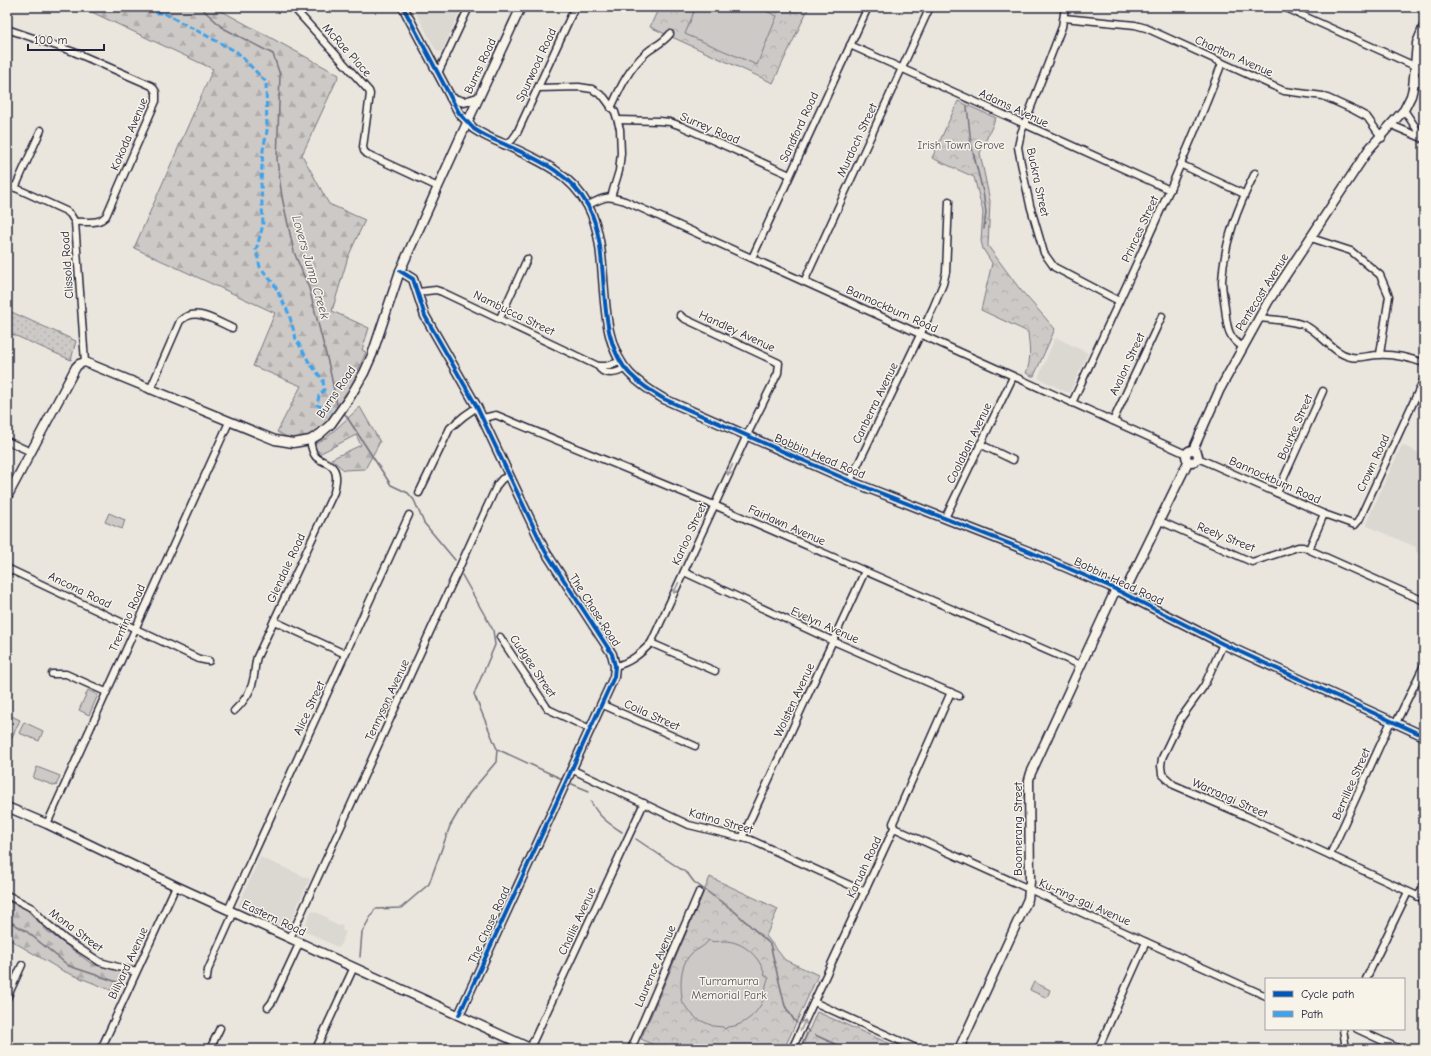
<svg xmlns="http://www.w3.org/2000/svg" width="1431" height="1056" font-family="'Comic Neue',sans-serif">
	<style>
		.built { fill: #dbd8d2 }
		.grass { fill: url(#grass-dots); stroke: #787680 }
		.forest { fill: url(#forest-firs); stroke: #787680 }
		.park { fill: url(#park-crowns); stroke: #787680 }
		.garden { fill: #cdc9c6; stroke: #787680 }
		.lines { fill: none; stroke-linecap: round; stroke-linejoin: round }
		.stream { stroke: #716f7b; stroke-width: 1.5 }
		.street-casing { stroke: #22223b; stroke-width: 9 }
		.secondary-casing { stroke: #22223b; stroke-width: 11 }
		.street { stroke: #f7f3e8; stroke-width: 6 }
		.secondary { stroke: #f7f3e8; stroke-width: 8 }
		.quiet { stroke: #3ea2ec; stroke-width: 3; stroke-dasharray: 6 3; stroke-linecap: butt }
		.cycleway-casing { stroke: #f7f3e8; stroke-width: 6 }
		.cycleway { stroke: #0057b8; stroke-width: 4 }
		.oneway { stroke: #97959a }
		.labels { text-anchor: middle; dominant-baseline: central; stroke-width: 3; stroke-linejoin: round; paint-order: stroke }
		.street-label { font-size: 12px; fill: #22223b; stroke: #f7f3e8 }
		.park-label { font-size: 12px; fill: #555465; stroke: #f7f3e8 }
		.water-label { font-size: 13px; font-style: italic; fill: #504f60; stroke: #f7f3e8 }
	</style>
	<defs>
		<pattern id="grass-dots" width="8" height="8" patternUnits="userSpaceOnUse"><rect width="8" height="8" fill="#cdc9c6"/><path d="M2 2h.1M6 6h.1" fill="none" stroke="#b0acab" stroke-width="1.8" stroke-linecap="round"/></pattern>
		<pattern id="forest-firs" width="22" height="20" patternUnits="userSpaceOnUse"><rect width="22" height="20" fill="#cdc9c6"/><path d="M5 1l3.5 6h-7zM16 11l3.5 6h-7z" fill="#b0acab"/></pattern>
		<pattern id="park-crowns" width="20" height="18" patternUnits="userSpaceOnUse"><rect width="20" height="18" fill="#cdc9c6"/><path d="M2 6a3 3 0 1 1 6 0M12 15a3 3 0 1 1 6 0" fill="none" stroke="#b0acab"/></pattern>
	</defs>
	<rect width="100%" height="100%" fill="#eae6de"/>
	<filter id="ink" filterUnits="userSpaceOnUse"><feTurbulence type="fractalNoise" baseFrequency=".025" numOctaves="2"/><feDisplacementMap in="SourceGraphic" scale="8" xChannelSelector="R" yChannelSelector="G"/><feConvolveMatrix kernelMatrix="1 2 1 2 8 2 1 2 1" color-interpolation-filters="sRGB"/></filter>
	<g filter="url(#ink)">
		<g class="built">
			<path d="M413,7H462L442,51L438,52L435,49Z"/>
			<path d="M1057,338L1088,353L1070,392H1066L1038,378L1054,340Z"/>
			<path d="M1402,445L1424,455V555L1416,552V547L1367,526L1366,523Z"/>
			<path d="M260,857L310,879L289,924L285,927L238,906Z"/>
			<path d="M314,911L328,918L327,920L339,926L340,924L343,925L342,930L346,932L339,948L305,931L304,927L311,912Z"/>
		</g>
		<path class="grass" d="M7,310L76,341L71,360L7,332Z"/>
		<g class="forest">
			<path d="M81,7H219L218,9L339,75L302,155L329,204L365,220L348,257L332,311L369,328L362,350L366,352L348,394L327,425L306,439L293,440L277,432L301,386L253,366L275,313L134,248L213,69Z"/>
			<path d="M360,407L380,442L365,469L344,470L331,459L361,445L356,435L321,453L316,450L315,444L326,438Z"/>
			<path d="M7,714L20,720L7,748Z"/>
			<path d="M7,901L26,909L47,931L92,964L127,973L118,993L63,971L7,938Z"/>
		</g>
		<g class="park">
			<path d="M659,7H809L773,83L650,27Z"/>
			<path d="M958,101L996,118L980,153L990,201L988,246L1019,288L1055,329L1034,376H1032L1026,373C1032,360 1029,346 1028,332L981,310L992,263L983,249L981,241L983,212L974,177L932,158Z"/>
			<path d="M710,877L778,909L766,936L785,960L818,975L784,1049H662L641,1039Z"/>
			<path d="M817,1012L895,1046L893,1049H801Z"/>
		</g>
		<g class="garden">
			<path d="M696,7H756L777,16L757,65L685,34Z"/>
			<path d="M109,513L125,520L122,529L105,522Z"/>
			<path d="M88,690L98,695L89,715L79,710Z"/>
			<path d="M24,722L43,731L39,741L19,733Z"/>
			<path d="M37,767L60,776L56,786L33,778Z"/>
			<path d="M709,940C714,943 718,941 724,941C744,941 761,958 765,976L769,978C765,984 766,990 764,997C760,1012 743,1027 727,1027L725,1029L723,1027L713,1026L697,1019L688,1010L681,1000L682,997C680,983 680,964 692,953C698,949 705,946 709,940Z"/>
			<path d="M1034,982L1050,990L1047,998L1030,990Z"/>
		</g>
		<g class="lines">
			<g class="stream">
				<path d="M200,7L223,28L273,54L280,75L277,160L282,197L294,252L309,288L329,366L337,404"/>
				<path d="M967,106L971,144L983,192L986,212L984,229"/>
				<path d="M345,414L391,485L408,493L414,500L424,523L455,560"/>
				<path d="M497,749L562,779"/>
				<path d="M572,784L589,791"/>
				<path d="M591,802C599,817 608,823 622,832"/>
				<path d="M636,839L688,874L694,882L734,911L770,944L785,1006L794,1020L797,1023"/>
				<path d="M7,920L26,931L69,966L117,982"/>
				<path d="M360,957L362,932L375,909L401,908L429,884L450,826L469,794L496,762L497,749L474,694L495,645L493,630L462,575"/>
				<path d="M805,1028L810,1032"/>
				<path d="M815,1035L846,1049"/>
				<path d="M800,1049L808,1031"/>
			</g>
			<g class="street-casing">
				<g id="street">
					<path d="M293,7L369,91L370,94L363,147L364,151L367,154L438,187"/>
					<path d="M1065,7L1062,27L1021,133L1018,147L1021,163L1030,205L1044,253L1054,267L1119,301"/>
					<path d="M1284,7L1417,67"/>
					<path d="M1064,18L1135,25L1146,28L1284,91L1323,96L1354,110L1367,117L1382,138"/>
					<path d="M7,29L74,52L152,86L156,92V101L106,216C98,225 87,221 75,222"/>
					<path d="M850,45L1170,190"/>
					<path d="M438,73L469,7"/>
					<path d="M538,88L579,87L592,89L604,97L615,112L620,129L621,153L619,171L611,197"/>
					<path d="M611,108C620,88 629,68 646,53C654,46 662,44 670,34"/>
					<path d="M1404,110L1424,140"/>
					<path d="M618,120L659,121L670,122L681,126L790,175"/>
					<path d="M1396,127L1422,138"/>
					<path d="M504,145L512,140L517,133L575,7"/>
					<path d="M1180,164L1244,194"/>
					<path d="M7,184L66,211L70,214L75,222L85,362"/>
					<path d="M15,188L41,130"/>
					<path d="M588,205C606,197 605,195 625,201L1186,454"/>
					<path d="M1311,238L1351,251L1380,275L1389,296L1380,354"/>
					<path d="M752,258L868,7"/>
					<path d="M804,282L930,7"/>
					<path d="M418,292L436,290L442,292L598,366C603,376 617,374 625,368"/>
					<path d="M500,318L527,259"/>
					<path d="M1259,318C1275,320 1294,320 1308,327C1323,336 1333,353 1351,357C1360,359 1369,355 1379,355C1394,354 1409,358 1424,363"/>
					<path d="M1243,347C1227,338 1227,325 1225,308C1224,299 1222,289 1222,281C1224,242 1238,207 1255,173"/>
					<path d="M598,366H606L620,362"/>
					<path d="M150,390L180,321C196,306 215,321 232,328"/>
					<path d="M1072,403C1124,290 1178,178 1222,63"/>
					<path d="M483,418L496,415L714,505L1080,665"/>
					<path d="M1113,421L1162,316"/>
					<path d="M7,441L31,452"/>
					<path d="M980,444L1013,460"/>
					<path d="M1198,458L1324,514L1355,525L1359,520L1424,379"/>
					<path d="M850,481L933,308L943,284L946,272L949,201"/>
					<path d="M419,493L450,428L464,416L477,407"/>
					<path d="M1277,493L1323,391"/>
					<path d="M945,518L1013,377"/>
					<path d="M1160,521L1252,562L1298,547H1303L1424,601"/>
					<path d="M1309,549L1324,514"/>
					<path d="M7,568L199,659L209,661"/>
					<path d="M684,572L833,641L959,696"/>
					<path d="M274,621L345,654"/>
					<path d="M500,637L548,709L590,729"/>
					<path d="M651,643L747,435L778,373L779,363L683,318L680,315"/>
					<path d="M1223,644L1204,686L1181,718L1162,758L1161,766L1162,774L1174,785L1246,816L1424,899"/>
					<path d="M615,666C630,663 641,653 651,643L715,671"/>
					<path d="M52,674H66L106,692"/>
					<path d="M601,704L695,746"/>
					<path d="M234,711C245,701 252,691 254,676C255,669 255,663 257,657L334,492C336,483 339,471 330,465C326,462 320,461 316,457C312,453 311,446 310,440"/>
					<path d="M1396,723L1424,665"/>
					<path d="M571,769L689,825L751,840L865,892"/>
					<path d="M47,824L229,422"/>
					<path d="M894,828L1266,996"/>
					<path d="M742,838L865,571"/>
					<path d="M1330,855L1391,721"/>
					<path d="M7,895L32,908L44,921L65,939L94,958L100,962L136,972"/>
					<path d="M1418,897L1424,884"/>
					<path d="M228,910L409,515"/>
					<path d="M290,938L497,485L502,479L509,476"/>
					<path d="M207,978L208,970L234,912"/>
					<path d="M1366,979L1408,892"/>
					<path d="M7,998L22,965"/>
					<path d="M814,1002L918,1049"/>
					<path d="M268,1007L272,1002L300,942"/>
					<path d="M1343,1029L1346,1049"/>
					<path d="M1357,1029L1400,1049"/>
					<path d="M530,1048L644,803"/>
					<path d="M101,1049L176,886"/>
					<path d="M210,1049L220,1028"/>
					<path d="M316,1049L354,967"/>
					<path d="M631,1049L699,892"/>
					<path d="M792,1049L894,828L893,823L951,692"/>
					<path d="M1098,1049L1146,942"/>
				</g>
			</g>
			<g class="secondary-casing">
				<g id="secondary">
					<path d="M403,7L459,113C464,118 469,124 474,129C483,135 494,140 504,144C536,159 570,172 588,206C614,254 591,334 630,374C640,384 652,392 664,399L850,481L1028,551L1109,586L1223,644L1424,736"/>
					<path d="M1419,67L1424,70"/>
					<path d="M1418,81L1424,76"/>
					<path d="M451,98L464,102L478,98"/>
					<path d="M400,271L413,279L425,316L477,407L545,551L612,654L615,666L614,677L459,1015"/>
					<circle cx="1192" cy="456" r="6"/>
					<path d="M1193,450L1220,389L1268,302L1369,149L1404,110L1411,96L1413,88L1417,43L1424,26"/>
					<path d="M7,497L76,367L79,364L85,362L275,440L293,443L299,442L310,440L320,434L331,424L350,397L364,373L372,355L400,271L461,136L521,7"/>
					<path d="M1124,593L1188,462"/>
					<path d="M7,807L47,824L176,886L532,1049"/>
					<path d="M959,1049L1028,899L1030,882L1029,780L1031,773L1116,589"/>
				</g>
			</g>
			<use href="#street" class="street"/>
			<use href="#secondary" class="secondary"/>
			<path class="quiet" d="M149,7L155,13H164L237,52L266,82L267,131L263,150L261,183L263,225L256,250L260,267L274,284L289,314L296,339L309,362L323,380L324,390L319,396L317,405L333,412"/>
			<g class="cycleway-casing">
				<g id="cycleway">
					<path d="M403,7L459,113C464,118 469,124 474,129C483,135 494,140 504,144C536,159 570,172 588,206C614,254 591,334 630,374C640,384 652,392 664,399L850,481L1028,551L1109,586L1223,644L1424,736"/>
					<path d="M400,271L413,279L425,316L477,407L545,551L612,654L615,666L614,677L459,1015"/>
				</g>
			</g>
			<use href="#cycleway" class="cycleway"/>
		</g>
		<defs><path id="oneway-shaft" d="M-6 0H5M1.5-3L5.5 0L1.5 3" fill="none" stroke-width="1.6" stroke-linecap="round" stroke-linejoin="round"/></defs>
		<g class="oneway">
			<use href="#oneway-shaft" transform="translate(730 470) rotate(115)"/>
			<use href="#oneway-shaft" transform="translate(676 588) rotate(115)"/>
			<use href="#oneway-shaft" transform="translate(803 1025) rotate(-65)"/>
		</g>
	</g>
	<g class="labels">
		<g class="street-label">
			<text transform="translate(347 50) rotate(48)">McRae Place</text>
			<text transform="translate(1234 56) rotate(24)">Charlton Avenue</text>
			<text transform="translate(536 65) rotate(-65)">Spurwood Road</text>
			<text transform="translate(480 66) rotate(-65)">Burns Road</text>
			<text transform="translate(1014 108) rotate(25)">Adams Avenue</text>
			<text transform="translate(799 127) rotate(-65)">Sandford Road</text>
			<text transform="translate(710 128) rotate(23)">Surrey Road</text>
			<text transform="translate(129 134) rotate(-67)">Kokoda Avenue</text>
			<text transform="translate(857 140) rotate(-65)">Murdoch Street</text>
			<text transform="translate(1038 182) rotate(78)">Buckra Street</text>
			<text transform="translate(1140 229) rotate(-65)">Princes Street</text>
			<text transform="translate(67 265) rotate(-94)">Clissold Road</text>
			<text transform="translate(1262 292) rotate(-58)">Pentecost Avenue</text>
			<text transform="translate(892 309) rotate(24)">Bannockburn Road</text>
			<text transform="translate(514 313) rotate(26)">Nambucca Street</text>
			<text transform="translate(737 331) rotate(25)">Handley Avenue</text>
			<text transform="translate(1127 364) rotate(-65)">Avalon Street</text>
			<text transform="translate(336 392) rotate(-56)">Burns Road</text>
			<text transform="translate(875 403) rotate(-64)">Canberra Avenue</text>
			<text transform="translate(1295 427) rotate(-66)">Bourke Street</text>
			<text transform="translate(969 443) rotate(-64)">Coolabah Avenue</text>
			<text transform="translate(820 456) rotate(23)">Bobbin Head Road</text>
			<text transform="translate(1373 463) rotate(-65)">Crown Road</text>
			<text transform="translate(1275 480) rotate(24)">Bannockburn Road</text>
			<text transform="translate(787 525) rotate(24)">Fairlawn Avenue</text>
			<text transform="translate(689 534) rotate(-65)">Karloo Street</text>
			<text transform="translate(1226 537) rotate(22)">Reely Street</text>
			<text transform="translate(286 568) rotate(-65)">Glendale Road</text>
			<text transform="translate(1119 581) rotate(25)">Bobbin Head Road</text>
			<text transform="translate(80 590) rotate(26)">Ancona Road</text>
			<text transform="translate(595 610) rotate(57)">The Chase Road</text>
			<text transform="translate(127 618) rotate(-66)">Trentino Road</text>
			<text transform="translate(825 625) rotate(24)">Evelyn Avenue</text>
			<text transform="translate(533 666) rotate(56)">Cudgee Street</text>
			<text transform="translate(387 700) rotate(-65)">Tennyson Avenue</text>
			<text transform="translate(794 700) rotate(-65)">Wolsten Avenue</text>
			<text transform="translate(309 708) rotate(-65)">Alice Street</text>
			<text transform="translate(652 715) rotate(24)">Coila Street</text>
			<text transform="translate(1351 784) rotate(-66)">Berrillee Street</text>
			<text transform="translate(1230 798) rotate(24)">Warrangi Street</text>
			<text transform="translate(721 821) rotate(16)">Katina Street</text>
			<text transform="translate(1018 829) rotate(-90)">Boomerang Street</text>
			<text transform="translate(864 867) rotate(-65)">Karuah Road</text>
			<text transform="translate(1085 902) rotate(24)">Ku-ring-gai Avenue</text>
			<text transform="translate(274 918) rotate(25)">Eastern Road</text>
			<text transform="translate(577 921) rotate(-65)">Challis Avenue</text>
			<text transform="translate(489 925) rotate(-65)">The Chase Road</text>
			<text transform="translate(76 930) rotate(37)">Mona Street</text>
			<text transform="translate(128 963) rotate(-65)">Billyard Avenue</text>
			<text transform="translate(655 966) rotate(-67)">Laurence Avenue</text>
		</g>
		<g class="park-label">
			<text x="961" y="145">Irish Town Grove</text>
			<text x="729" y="981">Turramurra<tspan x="729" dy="14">Memorial Park</tspan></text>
		</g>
		<g class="water-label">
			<text transform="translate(311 267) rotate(74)">Lovers Jump Creek</text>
		</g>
	</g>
	<rect width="1431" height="1056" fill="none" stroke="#f7f3e8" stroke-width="24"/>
	<rect x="12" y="12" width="1407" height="1032" fill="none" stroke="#22223b" stroke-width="1.5" filter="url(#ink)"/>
	<rect x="1265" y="978" width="140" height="52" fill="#f7f3e8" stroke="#a29fa3"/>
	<rect x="1273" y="991" width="20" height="6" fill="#0057b8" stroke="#a29fa3"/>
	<text x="1301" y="998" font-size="12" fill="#22223b">Cycle path</text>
	<rect x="1273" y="1011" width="20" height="6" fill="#3ea2ec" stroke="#a29fa3"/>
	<text x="1301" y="1018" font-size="12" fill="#22223b">Path</text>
	<path d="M28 44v6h76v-6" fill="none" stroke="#22223b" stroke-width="2"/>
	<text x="34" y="44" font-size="12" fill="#22223b" stroke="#f7f3e8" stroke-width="3" paint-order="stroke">100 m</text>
</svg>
